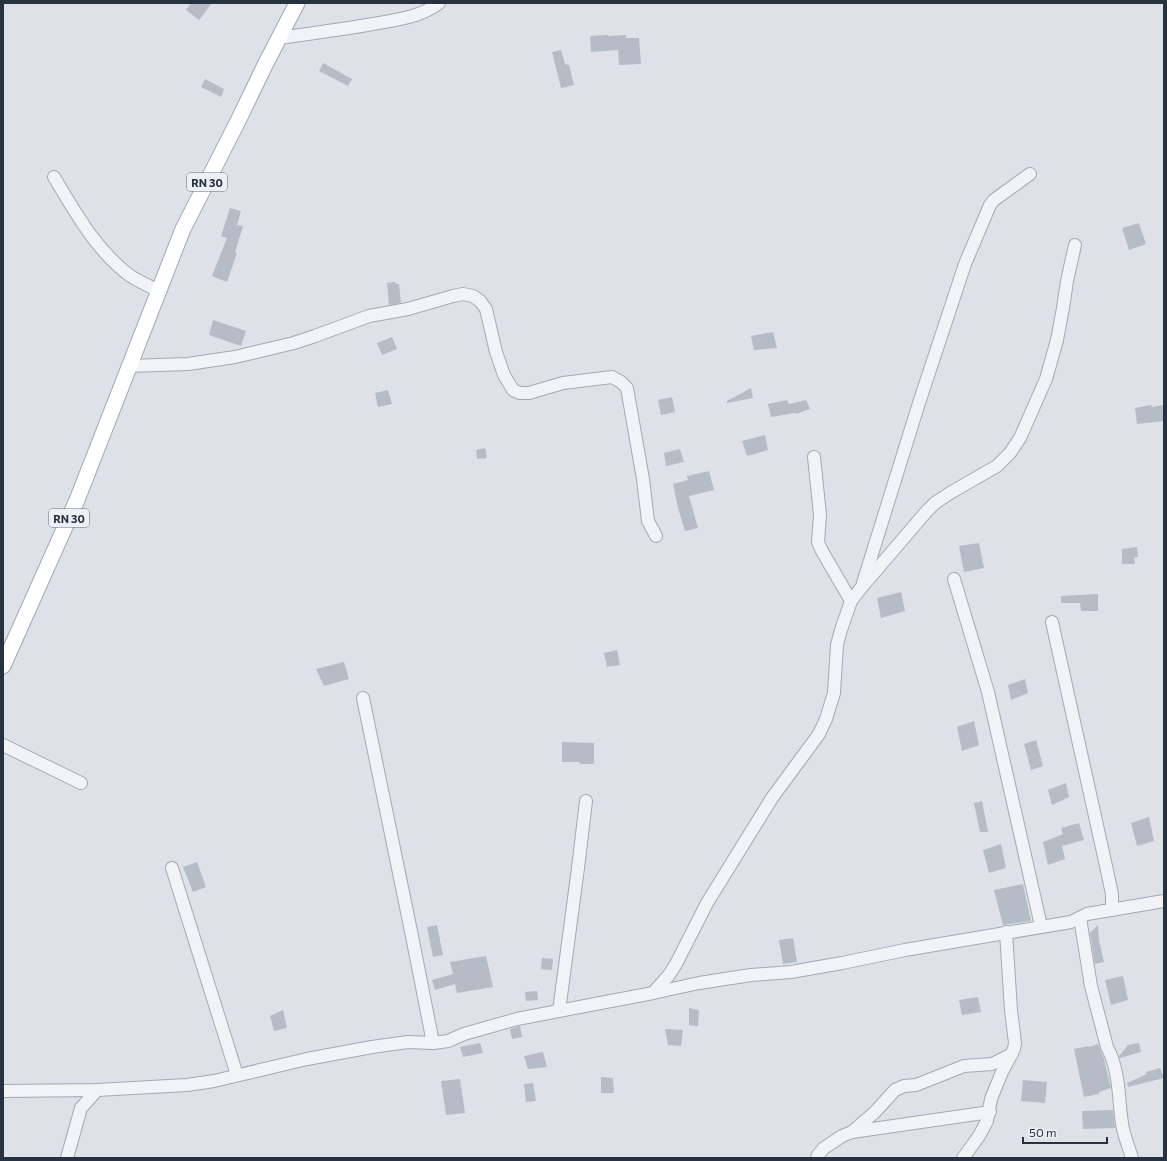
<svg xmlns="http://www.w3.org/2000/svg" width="1167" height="1161" font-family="Commissioner,sans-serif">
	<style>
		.building { fill: #b5bcc5 }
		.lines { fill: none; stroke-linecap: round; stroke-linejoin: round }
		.minor-casing { stroke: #a3a9b2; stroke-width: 14 }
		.major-casing { stroke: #9da7b4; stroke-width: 17 }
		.minor { stroke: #f1f3f6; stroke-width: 12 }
		.major { stroke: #fff; stroke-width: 15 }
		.labels { text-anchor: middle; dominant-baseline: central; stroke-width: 4; stroke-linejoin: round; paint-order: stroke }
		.shield { fill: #edf1f6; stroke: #626b76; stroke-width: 1 }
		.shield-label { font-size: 11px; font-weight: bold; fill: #27313f }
	</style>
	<rect width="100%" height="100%" fill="#dee2e8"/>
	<g class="building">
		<path d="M191,3H212L199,20L186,10Z"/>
		<path d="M608,35V36L626,35V38H639L641,64L619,65L618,50L591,52L590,36Z"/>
		<path d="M561,50L565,64L569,65L574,85L561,88L552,52Z"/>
		<path d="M323,63L352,79L348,86L319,71Z"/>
		<path d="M205,79L224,89L221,97L201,87Z"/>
		<path d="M230,208L241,211L237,225L243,226L235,252L237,253L227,282L212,276L227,238L221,236Z"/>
		<path d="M1139,223L1146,244L1129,250L1122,228Z"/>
		<path d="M395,282L396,284H399L401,303L389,305L387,283Z"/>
		<path d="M213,320L246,331L241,346L209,335Z"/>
		<path d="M773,332L777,348L754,350L751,336Z"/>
		<path d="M392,337L397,349L382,355L377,343Z"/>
		<path d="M751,388L753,398L727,403V401Z"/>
		<path d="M388,390L392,404L378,407L375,393Z"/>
		<path d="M672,397L675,412L661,415L658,400Z"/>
		<path d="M787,400L789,404L806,400L810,409L796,414L795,413L771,417L768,404Z"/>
		<path d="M1151,405L1152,407L1164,405V421L1137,424L1135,408Z"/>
		<path d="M765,435L768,450L747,456L742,441Z"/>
		<path d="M485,448L487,458L477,459L476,450Z"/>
		<path d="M680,449L684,462L666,466L664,453Z"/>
		<path d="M709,471L714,490L689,496L698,528L685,531L678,508L673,484L688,480L687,476Z"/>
		<path d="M979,543L984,568L964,572L959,546Z"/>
		<path d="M1137,547L1138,557L1134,558L1135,564H1122V549Z"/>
		<path d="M901,592L905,611L881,618L877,598Z"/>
		<path d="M1098,594V611H1081L1080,603H1061V596Z"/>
		<path d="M617,650L620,665L607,667L604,653Z"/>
		<path d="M344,662L349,679L324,686L316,669Z"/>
		<path d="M1025,679L1028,693L1011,700L1008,685Z"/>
		<path d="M974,721L979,745L962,751L957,727Z"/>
		<path d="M1036,740L1043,766L1031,770L1024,744Z"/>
		<path d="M562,742L594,743V764H580L579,762H562Z"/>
		<path d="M1066,783L1069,797L1052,805L1048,790Z"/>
		<path d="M982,801L988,832H980L974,803Z"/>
		<path d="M1149,817L1154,841L1137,846L1131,823Z"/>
		<path d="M1079,823L1084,840L1062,846L1065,859L1048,865L1043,842L1063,834L1061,828Z"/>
		<path d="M1001,844L1006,868L989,873L983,850Z"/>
		<path d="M197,862L206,887L193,892L183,867Z"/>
		<path d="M1023,884L1031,921L1003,925L994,890Z"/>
		<path d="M437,925L443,955L433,957L427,927Z"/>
		<path d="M1098,925L1099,940L1104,962L1095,964L1090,933Z"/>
		<path d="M793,938L797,962L783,964L779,940Z"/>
		<path d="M486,956L493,987L457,993L455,984L435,990L432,980L453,974L450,962Z"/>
		<path d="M542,958L553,959L552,970L541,969Z"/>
		<path d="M1123,976L1128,1000L1111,1005L1105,980Z"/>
		<path d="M537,991L538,1000L526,1001L525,992Z"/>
		<path d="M978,997L981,1012L962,1015L959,1000Z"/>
		<path d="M689,1008L699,1010L698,1026L689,1025Z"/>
		<path d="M283,1010L287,1028L274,1031L270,1016Z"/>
		<path d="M520,1026L522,1037L512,1039L510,1029Z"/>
		<path d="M665,1029L683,1030L681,1046L668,1045Z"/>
		<path d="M480,1043L483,1053L463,1057L460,1047Z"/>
		<path d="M1139,1043L1141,1052L1120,1058L1119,1056L1128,1045Z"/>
		<path d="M1098,1044L1104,1059L1111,1088L1099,1092V1094L1084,1097L1074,1049L1089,1046V1047Z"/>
		<path d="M543,1052L547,1067L528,1069L524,1056Z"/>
		<path d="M1160,1068L1164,1078L1128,1087L1127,1083L1147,1074L1146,1072Z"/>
		<path d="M601,1077L613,1078L614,1093H601Z"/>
		<path d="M460,1079L465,1113L446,1115L441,1081Z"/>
		<path d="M1023,1080L1047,1082L1045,1103L1021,1101Z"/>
		<path d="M533,1083L536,1101L526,1102L524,1084Z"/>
		<path d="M1113,1110L1115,1128L1083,1129L1082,1111Z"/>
	</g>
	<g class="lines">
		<g class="minor-casing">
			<g id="minor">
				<path d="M278,38C308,34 337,30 367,25C390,21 420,18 439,3"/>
				<path d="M54,177C75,212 96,250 129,275C138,281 149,286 159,291"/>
				<path d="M129,366L188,364L235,357L294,343L315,336L369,316L408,309L453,296L463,294L473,296L480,301L486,309L496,352L504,375L513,390L520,393H529L563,383L612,377L621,382L627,388L643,479L648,521L656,536"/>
				<path d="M814,457L820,515L818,542L822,551L851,601"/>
				<path d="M954,579L988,692L1041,926"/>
				<path d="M863,583L919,403L965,264L990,205L994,200L1030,174"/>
				<path d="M1052,622L1106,866L1112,894V910"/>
				<path d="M363,698L412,936L433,1043"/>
				<path d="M3,745L81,783"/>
				<path d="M172,868L237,1075"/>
				<path d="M1080,918L1091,986L1107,1047C1120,1071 1118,1097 1122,1123C1123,1134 1129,1147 1132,1158"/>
				<path d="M653,993L669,975L676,964L707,903L772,798L794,768L819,734L826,719L834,693L837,645L841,630L851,601L861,588L926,512L935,503L950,493L997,466L1010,453L1020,438L1046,379L1057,340L1063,308L1067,281L1075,245"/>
				<path d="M559,1011L578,868L586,801"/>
				<path d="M3,1091L97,1090L187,1085L214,1081L307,1059L372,1047L408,1042L433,1043L448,1041L464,1034L517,1019L653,993L699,983L751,975L791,972L842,963L905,950L1071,922L1087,914L1164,901"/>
				<path d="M852,1132L990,1112"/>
				<path d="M67,1158L81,1108L97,1090"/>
				<path d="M817,1158L818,1155L824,1148L842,1136L852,1132L875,1112L895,1090L904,1086L916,1085L964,1066L992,1064L1012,1054"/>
				<path d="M963,1158L979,1136L987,1121L991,1099L1002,1072L1014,1049L1015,1043L1011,1010L1006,932"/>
			</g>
		</g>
		<g class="major-casing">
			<path id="major" d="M3,666L77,500L183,229L238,121L265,65L297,3"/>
		</g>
		<use href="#minor" class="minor"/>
		<use href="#major" class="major"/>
	</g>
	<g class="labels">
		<g class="shield">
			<rect x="187" y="173" width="40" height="18" rx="3"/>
			<rect x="49" y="509" width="40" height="18" rx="3"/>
		</g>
		<g class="shield-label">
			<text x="207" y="182">RN 30</text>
			<text x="69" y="518">RN 30</text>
		</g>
	</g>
	<rect width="1167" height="1161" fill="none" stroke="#27313f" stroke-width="8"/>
	<path d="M1023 1137v6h84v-6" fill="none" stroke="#27313f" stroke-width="2"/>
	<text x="1029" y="1137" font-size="12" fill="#27313f" stroke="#edf1f6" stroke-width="3" paint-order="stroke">50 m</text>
</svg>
